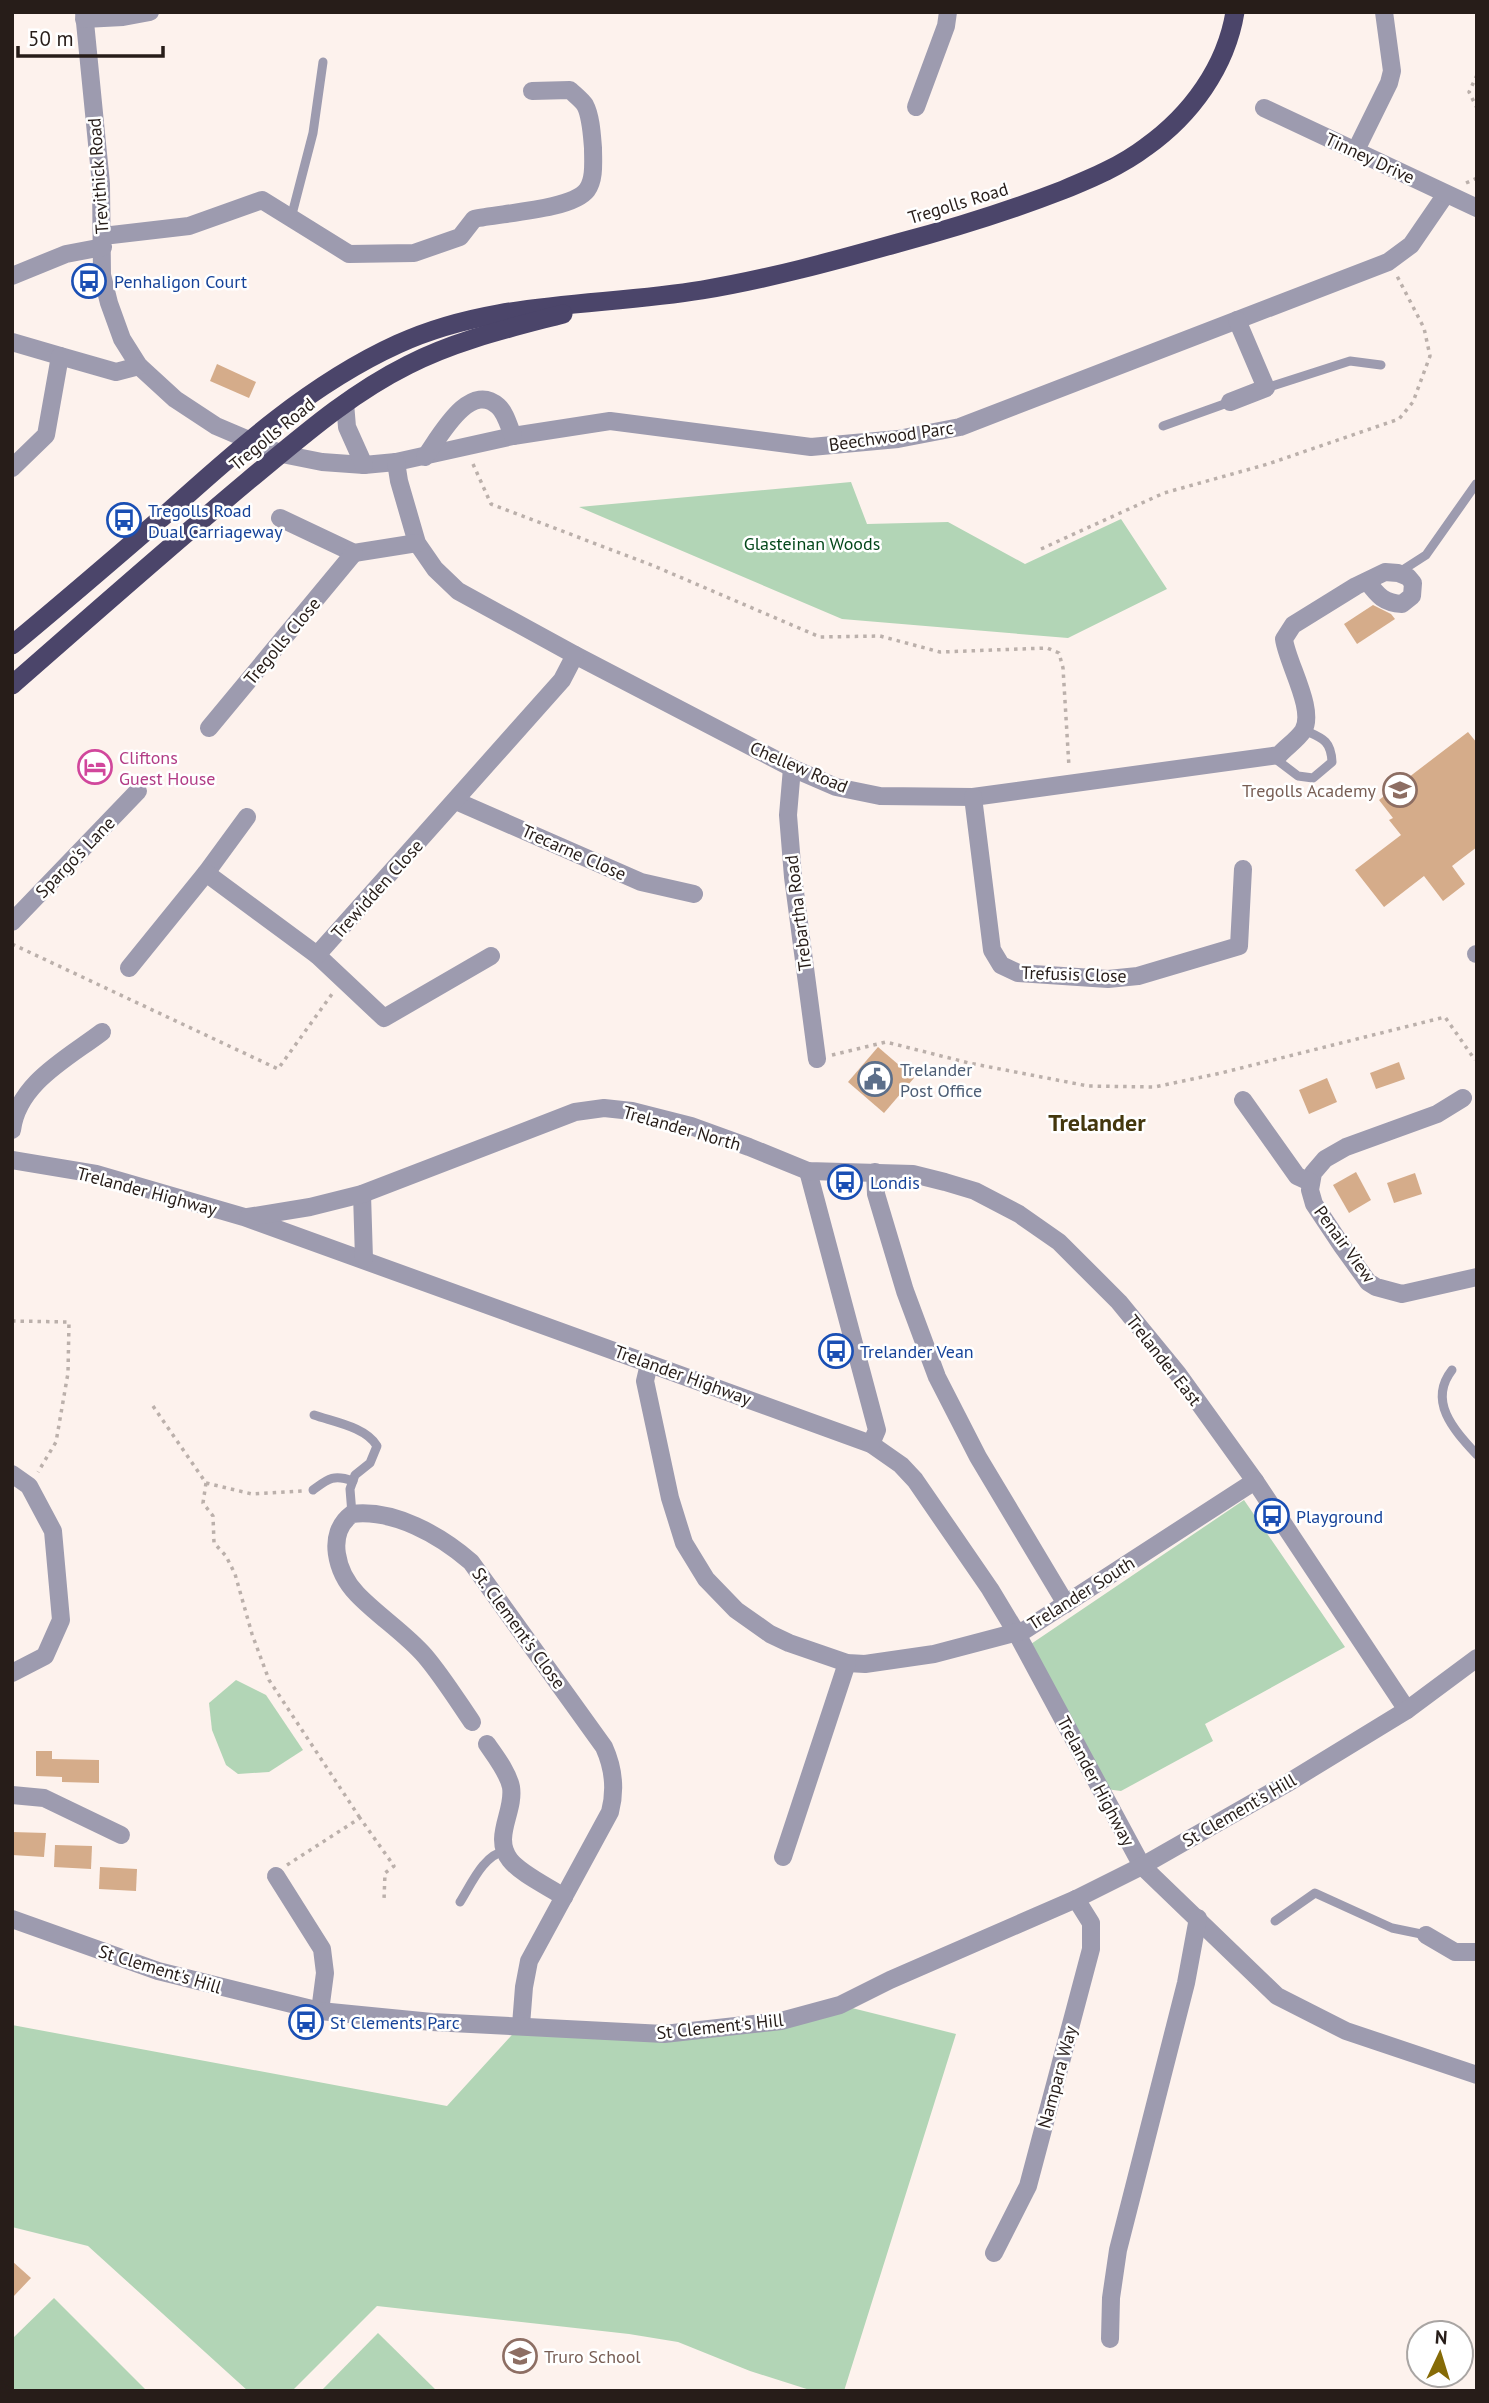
<svg xmlns="http://www.w3.org/2000/svg" width="1489" height="2403" font-family="'PT Sans',sans-serif">
	<style>
		.green { fill: #b2d5b6 }
		.building { fill: #d5ac8a }
		.lines { fill: none; stroke-linecap: round; stroke-linejoin: round }
		.path { stroke: #bbb0ab; stroke-width: 3.5; stroke-dasharray: 3.5 5; stroke-linecap: butt }
		.service { stroke: #9d9baf; stroke-width: 9 }
		.minor { stroke: #9d9baf; stroke-width: 18 }
		.tertiary { stroke: #9d9baf; stroke-width: 18 }
		.trunk { stroke: #4b456a; stroke-width: 19 }
		.labels { text-anchor: middle; dominant-baseline: central; stroke-width: 5; stroke-linejoin: round; paint-order: stroke }
		.street-label { font-size: 18px; fill: #271d19; stroke: #fff }
		.transit-label { font-size: 18px; fill: #164399; stroke: #fff; text-anchor: start }
		.park-label { font-size: 18px; fill: #03471a; stroke: #fff }
		.hotel-label { font-size: 18px; fill: #b23c85; stroke: #fff; text-anchor: start }
		.education-label { font-size: 18px; fill: #785e54; stroke: #fff; text-anchor: end }
		.service-label { font-size: 18px; fill: #4e5e75; stroke: #fff; text-anchor: start }
		.district-label { font-size: 24px; font-weight: bold; fill: #44370d; stroke: #fff }
	</style>
	<rect width="100%" height="100%" fill="#fdf2ed"/>
	<g class="green">
		<path d="M851,482L867,524L948,522L1025,564L1121,519L1167,589L1068,638L842,619L579,507Z"/>
		<path d="M1244,1500L1345,1647L1205,1724L1213,1741L1121,1791L1106,1789L1028,1646Z"/>
		<path d="M236,1680L266,1695L303,1750L269,1772L238,1774L226,1765L212,1730L209,1703Z"/>
		<path d="M840,2005L956,2034L844,2391H813L750,2371L678,2342L629,2334L377,2306L292,2391H248L88,2246L12,2227V2025L447,2106L521,2025L664,2034Z"/>
		<path d="M54,2298L147,2391H12V2339Z"/>
		<path d="M378,2333L437,2391H321Z"/>
	</g>
	<g class="building">
		<path d="M217,364L256,382L249,398L210,381Z"/>
		<path d="M1373,605L1391,614L1395,619L1357,644L1344,624Z"/>
		<path d="M1468,732L1477,743V847L1452,866L1465,884L1443,901L1424,876L1384,907L1355,870L1401,835L1389,820L1393,818L1379,800Z"/>
		<path d="M878,1047L914,1078L884,1113L848,1082Z"/>
		<path d="M1399,1062L1405,1079L1376,1089L1370,1073Z"/>
		<path d="M1327,1078L1337,1102L1309,1114L1299,1090Z"/>
		<path d="M1356,1172L1371,1200L1349,1213L1333,1185Z"/>
		<path d="M1415,1173L1422,1194L1394,1203L1387,1183Z"/>
		<path d="M36,1751H52V1759L99,1760V1783L62,1782V1777L36,1776Z"/>
		<path d="M12,1832L46,1833L44,1857L12,1855Z"/>
		<path d="M55,1845L92,1846L91,1869L54,1867Z"/>
		<path d="M100,1867L137,1869L136,1891L99,1889Z"/>
		<path d="M12,2261L31,2278L12,2298Z"/>
	</g>
	<g class="lines">
		<g class="path">
			<path d="M1477,75L1469,92L1477,108"/>
			<path d="M1466,183L1477,178"/>
			<path d="M473,464L491,504L654,566L820,637L880,636L940,652L1047,648L1059,653L1063,668L1069,767"/>
			<path d="M1041,549L1164,493L1268,464L1399,419L1413,402L1430,356L1424,328L1397,276"/>
			<path d="M12,944L278,1069L332,994"/>
			<path d="M832,1055L886,1042L969,1063L1088,1086L1155,1087L1221,1073L1445,1017L1475,1060"/>
			<path d="M12,1321L69,1322L68,1373L56,1442L38,1472"/>
			<path d="M153,1406L206,1483L252,1494L302,1491"/>
			<path d="M206,1483L203,1503L213,1516L214,1543L226,1556L235,1574L252,1634L269,1680L360,1818"/>
			<path d="M287,1865L360,1818L394,1866L385,1873L384,1900"/>
		</g>
		<g class="service">
			<path d="M291,218L313,133L323,62"/>
			<path d="M1266,388L1350,361L1381,365"/>
			<path d="M1163,426L1230,402"/>
			<path d="M1398,573L1426,555L1476,484"/>
			<path d="M1273,757L1298,776L1313,778L1332,762C1331,740 1322,738 1304,730"/>
			<path d="M1452,1370C1427,1402 1455,1431 1477,1455"/>
			<path d="M314,1415C334,1422 366,1427 377,1446L370,1463L355,1475L350,1489L352,1514"/>
			<path d="M313,1490C328,1479 333,1474 353,1481"/>
			<path d="M460,1902C471,1885 483,1855 505,1851"/>
			<path d="M1275,1921L1315,1893L1392,1928L1426,1935"/>
		</g>
		<g class="minor">
			<path d="M84,12L101,184L102,275L109,303L122,339L139,366L175,399L216,426L282,454L322,462L364,465L396,462L513,436L610,421L811,447L898,439L960,427L1388,262L1411,245L1446,194"/>
			<path d="M84,19L123,17L150,12"/>
			<path d="M916,107L946,26L948,12"/>
			<path d="M1264,108L1477,208"/>
			<path d="M1356,150L1389,83L1392,71L1384,12"/>
			<path d="M103,236L189,226L262,200L349,254L414,253L460,237L474,219C500,213 572,210 587,190C595,179 593,161 593,148C592,136 591,116 585,105C582,100 574,94 570,90L532,91"/>
			<path d="M12,276L66,254L103,247"/>
			<path d="M12,342L60,356"/>
			<path d="M1230,402L1266,388L1237,320"/>
			<path d="M345,403L347,427L364,465"/>
			<path d="M425,457C439,438 469,380 498,406C506,413 509,427 513,436"/>
			<path d="M396,462L399,481L417,543L435,569L458,591L575,655L792,768L836,787L880,796L973,797L1279,755C1286,747 1297,740 1303,731C1316,710 1287,663 1284,639L1293,625L1356,586L1385,572L1398,573L1408,577L1413,583L1412,596L1402,604C1384,603 1378,596 1367,581"/>
			<path d="M12,468L46,435L60,356L116,372L139,366"/>
			<path d="M280,518L354,553L417,543"/>
			<path d="M209,728L354,553"/>
			<path d="M792,768L788,815L793,877L817,1059"/>
			<path d="M973,797L992,950L1001,965L1018,973L1108,979L1138,976L1239,946L1243,869"/>
			<path d="M456,801L641,882L694,894"/>
			<path d="M206,873L247,817"/>
			<path d="M12,922L138,791"/>
			<path d="M1476,954H1477"/>
			<path d="M317,955L384,1018L491,956"/>
			<path d="M129,968L206,873L317,955L562,680L575,655"/>
			<path d="M1463,1098L1437,1114L1346,1147L1325,1159L1313,1173L1310,1190L1314,1204L1342,1246L1368,1282L1376,1287L1402,1294L1477,1277"/>
			<path d="M1243,1100L1297,1176L1310,1182"/>
			<path d="M12,1130C18,1083 68,1058 102,1032"/>
			<path d="M12,1160L96,1174L244,1217L871,1444L901,1465L915,1480L990,1589L1016,1632L1142,1866L1277,1996L1346,2031L1477,2075"/>
			<path d="M808,1171L877,1430L871,1444"/>
			<path d="M875,1172L876,1194L905,1291L937,1377L978,1457L1066,1604"/>
			<path d="M362,1194L364,1259"/>
			<path d="M248,1217L310,1207L362,1194L575,1112L604,1108L632,1111L691,1126L749,1147L808,1171L913,1174L945,1182L975,1191L1019,1214L1059,1242L1119,1302L1178,1374L1255,1481L1407,1710"/>
			<path d="M649,1364L645,1381L670,1498L684,1543L706,1579L736,1610L770,1634L789,1643L847,1663L865,1664L934,1654L1025,1630L1255,1481"/>
			<path d="M12,1474L29,1486L53,1531L61,1620L45,1656L12,1673"/>
			<path d="M472,1722C457,1700 442,1676 425,1656C405,1633 378,1616 357,1594C337,1573 325,1534 352,1514C394,1509 440,1535 471,1562L604,1747C614,1769 616,1789 610,1812L529,1961L524,1987L521,2025"/>
			<path d="M487,1744C495,1756 508,1772 511,1787C515,1812 492,1837 510,1860C521,1874 549,1887 564,1897"/>
			<path d="M12,1795L44,1798L121,1835"/>
			<path d="M783,1857L847,1663"/>
			<path d="M276,1876L322,1949L325,1973L320,2011"/>
			<path d="M1426,1935L1455,1952H1477"/>
			<path d="M994,2253L1028,2186L1091,1949V1923L1076,1899"/>
			<path d="M1110,2339L1111,2298L1118,2250L1186,1983L1198,1918"/>
		</g>
		<path class="tertiary" d="M12,1919L158,1971L320,2011L432,2022L664,2034L781,2021L840,2005L890,1980L1076,1899L1142,1866L1286,1784L1407,1710L1477,1658"/>
		<g class="trunk">
			<path d="M12,645C64,602 115,558 166,514C237,450 310,384 398,344C494,300 599,307 702,290C768,279 834,261 898,243C954,228 1009,211 1063,190C1092,178 1121,166 1146,147C1191,115 1226,67 1235,12"/>
			<path d="M12,685C91,616 169,547 249,480C300,438 348,395 408,365C457,340 510,328 563,314"/>
		</g>
	</g>
	<defs>
		<g id="bus-ring" transform="scale(1.75)"><circle r="9.5" fill="#fff" stroke="#1a4fb4" stroke-width="1.5"/><path d="M-5-6H5V4H4V6H2V4H-2V6H-4V4H-5ZM-3.5-4V0h7V-4ZM-3.5 1.2v1.5H-2V1.2ZM2 1.2v1.5H3.5V1.2Z" fill="#1a4fb4"/></g>
		<g id="hotel-ring" transform="scale(1.75)"><circle r="9.5" fill="#fff" stroke="#d1479c" stroke-width="1.5"/><path d="M-6-4.5h1.5V1H6V5H4.5V3h-9V5H-6ZM-4 0a1.8 1.8 0 1 1 3.6 0ZM.5 0V-2.5h3Q6-2.5 6 0Z" fill="#d1479c"/></g>
		<g id="school-ring" transform="scale(1.75)"><circle r="9.5" fill="#fff" stroke="#8d6e63" stroke-width="1.5"/><path d="M0-5L7-2L0 1L-7-2ZM-4 1L0 2.5L4 1V4Q0 6-4 4Z" fill="#8d6e63"/></g>
		<g id="civic-ring" transform="scale(1.75)"><circle r="9.5" fill="#fff" stroke="#5c6f8a" stroke-width="1.5"/><path d="M-.6-6.5H3V-4.5H.6V-3L4-1V1h2V6H-6V1h2V-1L-.6-3ZM-1.2 2.5V6h2.4V2.5Z" fill="#5c6f8a"/></g>
	</defs>
	<g fill-rule="evenodd">
		<use href="#bus-ring" x="89" y="281"/>
		<use href="#bus-ring" x="124" y="520"/>
		<use href="#hotel-ring" x="95" y="767"/>
		<use href="#school-ring" x="1400" y="790"/>
		<use href="#civic-ring" x="875" y="1079"/>
		<use href="#bus-ring" x="845" y="1182"/>
		<use href="#bus-ring" x="836" y="1351"/>
		<use href="#bus-ring" x="1272" y="1516"/>
		<use href="#bus-ring" x="306" y="2022"/>
		<use href="#school-ring" x="520" y="2356"/>
	</g>
	<g class="labels">
		<g class="street-label">
			<text transform="translate(1370 158) rotate(25)">Tinney Drive</text>
			<text transform="translate(98 176) rotate(-94)">Trevithick Road</text>
			<text transform="translate(958 203) rotate(-17)">Tregolls Road</text>
			<text transform="translate(272 434) rotate(-39)">Tregolls Road</text>
			<text transform="translate(891 436) rotate(-8)">Beechwood Parc</text>
			<text transform="translate(282 641) rotate(-50)">Tregolls Close</text>
			<text transform="translate(799 767) rotate(23)">Chellew Road</text>
			<text transform="translate(574 852) rotate(24)">Trecarne Close</text>
			<text transform="translate(75 857) rotate(-46)">Spargo's Lane</text>
			<text transform="translate(377 889) rotate(-48)">Trewidden Close</text>
			<text transform="translate(798 913) rotate(-97)">Trebartha Road</text>
			<text transform="translate(1074 974) rotate(2)">Trefusis Close</text>
			<text transform="translate(682 1128) rotate(16)">Trelander North</text>
			<text transform="translate(147 1191) rotate(15)">Trelander Highway</text>
			<text transform="translate(1345 1244) rotate(54)">Penair View</text>
			<text transform="translate(1164 1360) rotate(52)">Trelander East</text>
			<text transform="translate(683 1375) rotate(20)">Trelander Highway</text>
			<text transform="translate(1081 1593) rotate(-32)">Trelander South</text>
			<text transform="translate(519 1628) rotate(54)">St. Clement's Close</text>
			<text transform="translate(1096 1781) rotate(62)">Trelander Highway</text>
			<text transform="translate(1239 1810) rotate(-30)">St Clement's Hill</text>
			<text transform="translate(160 1969) rotate(17)">St Clement's Hill</text>
			<text transform="translate(720 2026) rotate(-6)">St Clement's Hill</text>
			<text transform="translate(1057 2077) rotate(-75)">Nampara Way</text>
		</g>
		<g class="transit-label">
			<text x="114" y="281">Penhaligon Court</text>
			<text x="148" y="510">Tregolls Road<tspan x="148" dy="21">Dual Carriageway</tspan></text>
			<text x="870" y="1182">Londis</text>
			<text x="860" y="1351">Trelander Vean</text>
			<text x="1296" y="1516">Playground</text>
			<text x="330" y="2022">St Clements Parc</text>
		</g>
		<g class="park-label">
			<text x="812" y="543">Glasteinan Woods</text>
		</g>
		<g class="hotel-label">
			<text x="119" y="757">Cliftons<tspan x="119" dy="21">Guest House</tspan></text>
		</g>
		<g class="education-label">
			<text x="1376" y="790">Tregolls Academy</text>
			<text x="544" y="2356" text-anchor="start">Truro School</text>
		</g>
		<g class="service-label">
			<text x="900" y="1069">Trelander<tspan x="900" dy="21">Post Office</tspan></text>
		</g>
		<g class="district-label">
			<text x="1097" y="1122">Trelander</text>
		</g>
	</g>
	<rect width="1489" height="2403" fill="none" stroke="#271d19" stroke-width="28"/>
	<g transform="translate(1440 2354) rotate(4)"><circle r="33" fill="#ffffff" stroke="#a9a5a3" stroke-width="2"/>
	<path d="M0-5L12 26L0 18L-12 26Z" fill="#866b07"/>
	<text y="-10" font-size="19" font-weight="bold" text-anchor="middle" fill="#271d19">N</text>
	</g>
	<path d="M18 46v10h145v-10" fill="none" stroke="#271d19" stroke-width="3.5"/>
	<text x="28" y="46" font-size="21" fill="#271d19" stroke="#ffffff" stroke-width="5" paint-order="stroke">50 m</text>
</svg>
